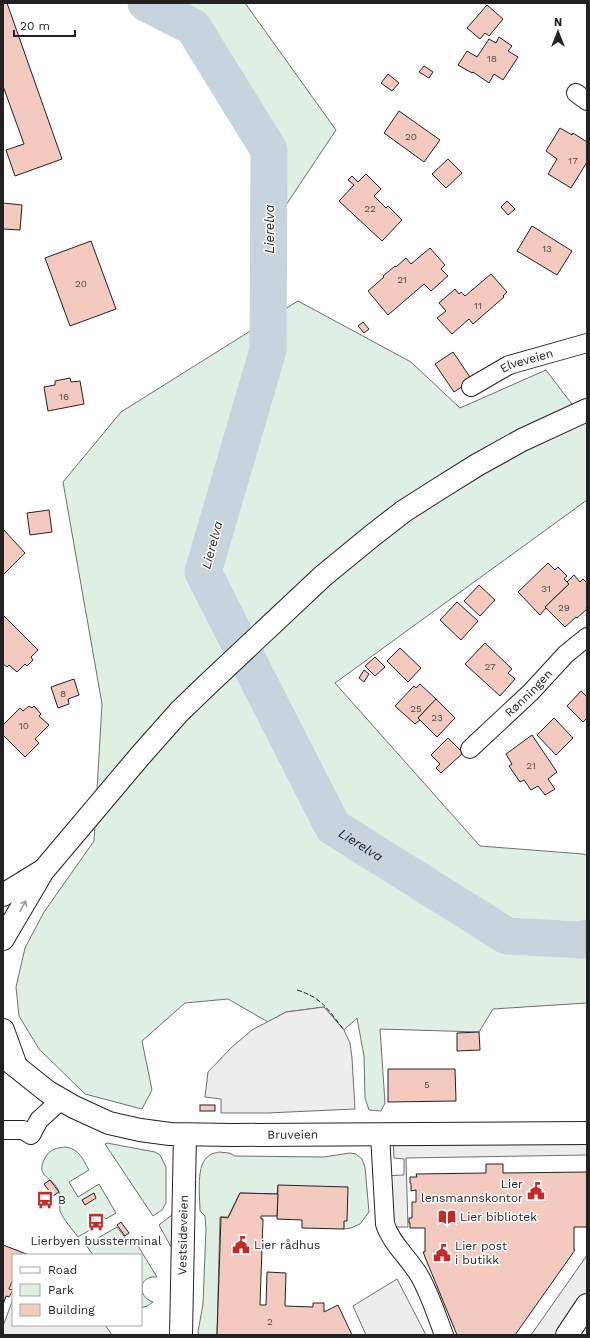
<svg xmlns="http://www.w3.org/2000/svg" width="590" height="1338" font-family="'Work Sans',sans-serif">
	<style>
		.green { fill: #e0efe3; stroke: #6f6f6f }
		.parking { fill: #ededed; stroke: #6f6f6f }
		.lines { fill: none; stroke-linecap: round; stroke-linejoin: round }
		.river { stroke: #c7d3dd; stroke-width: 37 }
		.building { fill: #f3c9c0; stroke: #222 }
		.street-casing { stroke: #222; stroke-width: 20 }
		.secondary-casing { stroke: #222; stroke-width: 24 }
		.primary-casing { stroke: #222; stroke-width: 24 }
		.street { stroke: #fff; stroke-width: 18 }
		.secondary { stroke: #fff; stroke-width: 22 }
		.primary { stroke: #fff; stroke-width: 22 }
		.fence { stroke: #222; stroke-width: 1; stroke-dasharray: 5 2; stroke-linecap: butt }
		.oneway { stroke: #9c9c9c }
		.labels { text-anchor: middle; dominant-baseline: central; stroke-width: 3; stroke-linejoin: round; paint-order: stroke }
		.number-label { font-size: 10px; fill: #564c4a }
		.street-label { font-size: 12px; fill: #222; stroke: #fff }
		.poi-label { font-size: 12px; fill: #222; stroke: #fff; text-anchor: start }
		.water-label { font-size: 13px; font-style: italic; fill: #222; stroke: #fff }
	</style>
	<rect width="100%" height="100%" fill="#fff"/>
	<g class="green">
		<path d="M145,3H245L336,130L270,229L272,155L196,29Z"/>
		<path d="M298,301L411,362L460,408L546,370L587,424V500L335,683L480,846L583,854L587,855V1003L493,1009L479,1032L380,1029L385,1103L381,1111L369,1110L365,1098L364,1056L357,1018L344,1030L324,1007L286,1012L268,1022L228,999L185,1003L142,1041L152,1090L142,1109L85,1094L39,1049L19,1016L16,987L25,948L44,912L94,841L102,704L63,482L121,412Z"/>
		<path d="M107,1143L155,1152L160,1155L166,1167V1203L162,1210L153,1216L105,1144Z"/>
		<path d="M66,1147C80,1150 82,1158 89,1170L69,1182L78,1197L99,1184L116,1213L106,1219L101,1214L89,1221L93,1228L78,1237C72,1229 63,1219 60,1211C59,1205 60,1197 59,1192C54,1176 34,1178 45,1158C50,1149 56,1148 66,1147Z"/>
		<path d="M219,1152L229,1153L235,1156L324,1157L350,1153L356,1154L362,1159L365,1167L369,1212L360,1224L351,1228L344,1229L278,1185L277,1194L240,1193L228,1217H220L217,1335H199L198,1332L203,1304L206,1229L205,1216L200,1211C200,1196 195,1163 210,1155C212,1153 216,1153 219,1152Z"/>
		<path d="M173,1214L171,1247L159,1225Z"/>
		<path d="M117,1227L130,1244L135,1241L157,1277C139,1275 136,1296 153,1302L147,1306L141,1308V1255H93L86,1245Z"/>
	</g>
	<g class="parking">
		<path d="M324,1007L344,1030L350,1043L352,1058L355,1109L267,1113H221V1099L205,1097L208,1072L232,1047L252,1030L286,1012Z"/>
		<path d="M587,1133V1155L406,1158L408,1227H394L382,1176L404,1175V1159L394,1158L393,1134Z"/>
		<path d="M587,1255V1335H531L583,1261Z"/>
		<path d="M397,1279L426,1335H366L353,1306Z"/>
		<path d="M13,1299V1325H105L112,1335H3V1326Z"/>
	</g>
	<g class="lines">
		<path class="river" id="s1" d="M146,3L193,27L269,150L268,350L203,572L333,827L507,936L581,940L587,938"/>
	</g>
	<g class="building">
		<path d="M3,3H7L62,159L15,176L6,150L24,144L3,86Z"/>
		<path d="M487,5L503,19L489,36L485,33L480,39L467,28Z"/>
		<path d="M499,37L512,46L508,51L518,57L503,80L494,74L489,83L473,72L472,73L458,65L467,51L477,57L489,39L496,43Z"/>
		<path d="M424,66L433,72L429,78L419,72Z"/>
		<path d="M388,74L399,83L392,91L381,83Z"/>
		<path d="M399,111L440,140L424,162L384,133Z"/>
		<path d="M560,128L572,135L573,133L587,142V162L571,188L548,174L557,159L546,151Z"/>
		<path d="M448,159L462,173L446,188L432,174Z"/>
		<path d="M366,174L381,189L374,196L386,208L388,206L402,220L382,241L339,201L354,185L348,180L352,176L358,182Z"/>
		<path d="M507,201L515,209L508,215L501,207Z"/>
		<path d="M3,203L22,205L20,230L3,229Z"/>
		<path d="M532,226L572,251L557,275L517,251Z"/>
		<path d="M91,241L116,309L70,326L45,258Z"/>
		<path d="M430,248L445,265L441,269L448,276L431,291L424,284L388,315L368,291L384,277L383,276L395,266L396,267L406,258L411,264Z"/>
		<path d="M491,274L507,292L503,296L504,297L473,324L469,319L452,334L437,318L446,311L439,303L455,289L459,294L461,292L465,296Z"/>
		<path d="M363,322L369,329L364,333L358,326Z"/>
		<path d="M453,352L472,380L454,392L435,364Z"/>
		<path d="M70,378L71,382L80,381L84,404L48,411L44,387L55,385V381Z"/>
		<path d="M49,510L52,532L30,535L27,513Z"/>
		<path d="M3,529L25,553L3,575Z"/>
		<path d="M548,563L555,570L558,567L567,576L564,579L569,584L545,607L546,608L540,615L518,592Z"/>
		<path d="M574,575L580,582L583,579L587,583V606L586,607L587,609L577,618L576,617L565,627L545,607L569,584L567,582Z"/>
		<path d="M479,585L495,600L480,616L464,601Z"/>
		<path d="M457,602L478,621L461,640L440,620Z"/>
		<path d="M3,615L38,650L31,657L33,660L27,666L25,664L17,672L9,665L7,667L3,664Z"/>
		<path d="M485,643L512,669L508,673L515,679L500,696L465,664Z"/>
		<path d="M400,648L421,668L408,682L387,661Z"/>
		<path d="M375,657L385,667L375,676L365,666Z"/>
		<path d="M364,670L369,674L364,682L359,678Z"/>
		<path d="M74,679L79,695L68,699L69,704L58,708L51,687Z"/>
		<path d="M420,684L436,699L418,718L420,720L415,724L395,706L414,686L416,688Z"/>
		<path d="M581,691L587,697V718L583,722L567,706Z"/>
		<path d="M436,699L455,718L437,737L418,718Z"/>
		<path d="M29,706L32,708L34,706L41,714L39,716L49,725L35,739L39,743L25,757L3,735V725L20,708L23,711Z"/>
		<path d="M554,718L573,738L556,755L537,735Z"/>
		<path d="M532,735L557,772L548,779L555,789L545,795L538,786L531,790L524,780L520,782L509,766L512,764L506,754Z"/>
		<path d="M448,738L463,753L441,773L436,768L440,764L431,755Z"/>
		<path d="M479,1032L480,1050L457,1051V1033Z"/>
		<path d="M388,1069H455L456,1101L388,1102Z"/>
		<rect x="200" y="1105" width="15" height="6"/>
		<path d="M486,1164H503V1173L587,1172V1227H574V1250H575L515,1335H457L423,1252H425V1228H410V1223H409V1218H412V1202H416V1190L411,1191V1183H410V1177H417L416,1174L486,1173Z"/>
		<path d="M50,1180L59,1192L53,1196L44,1184Z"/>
		<path d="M278,1185L348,1187L347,1221H344V1229L302,1228V1220L277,1219Z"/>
		<path d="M94,1193L96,1198L85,1205L82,1200Z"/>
		<path d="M240,1193L278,1194L277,1216H261V1219H263L260,1305H266L267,1272L286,1273L285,1306L313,1307V1303H324V1312L338,1305L352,1335H217L221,1217L228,1218Z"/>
		<path d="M121,1222L129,1233L125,1236L117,1225Z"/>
		<path d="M3,1245L29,1255H13V1279L9,1289L13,1290L9,1297L6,1296L3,1305Z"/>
	</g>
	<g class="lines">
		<g class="street-casing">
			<g id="street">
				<path d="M576,93L587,101"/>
				<path id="s2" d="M471,387L509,365L587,343"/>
				<path id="s3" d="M470,749L531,692L566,654L587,637"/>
				<path d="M3,1130H23L31,1135L39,1120L61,1100"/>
				<path d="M380,1134L385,1224C391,1243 408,1257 419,1275C430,1294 436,1314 444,1335"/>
			</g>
		</g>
		<g class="secondary-casing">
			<g id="secondary">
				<path d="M3,1030L16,1066"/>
				<path id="s4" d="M3,1056L48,1092L74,1107L109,1123L140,1130L170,1134L233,1135L587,1133"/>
				<path id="s5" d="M181,1335L185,1135"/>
				<path d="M567,1335L587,1305"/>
			</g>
		</g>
		<g class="primary-casing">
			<g id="primary">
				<path d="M3,895L42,871"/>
				<path d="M3,939L43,871L140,756L179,712L207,685L323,576L373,535L404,511L437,490L477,465L522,440L587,410"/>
			</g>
		</g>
		<use href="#street" class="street"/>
		<use href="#secondary" class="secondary"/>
		<use href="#primary" class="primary"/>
		<path class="fence" d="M297,990C323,998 328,1010 344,1030"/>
	</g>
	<defs><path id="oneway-shaft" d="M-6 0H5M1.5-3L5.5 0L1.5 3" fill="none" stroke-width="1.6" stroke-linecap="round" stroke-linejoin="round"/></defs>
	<use class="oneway" href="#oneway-shaft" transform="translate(23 906) rotate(-60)"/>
	<defs>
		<g id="civic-bare" transform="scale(1.38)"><path d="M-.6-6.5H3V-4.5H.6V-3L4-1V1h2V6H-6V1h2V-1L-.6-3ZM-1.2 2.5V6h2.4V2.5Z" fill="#c62828" stroke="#fff" stroke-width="2.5" paint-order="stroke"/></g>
		<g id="bus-bare" transform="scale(1.38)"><path d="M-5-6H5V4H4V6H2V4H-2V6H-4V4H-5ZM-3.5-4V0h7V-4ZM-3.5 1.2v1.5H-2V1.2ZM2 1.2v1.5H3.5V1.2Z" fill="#c62828" stroke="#fff" stroke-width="2.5" paint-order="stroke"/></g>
		<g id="library-bare" transform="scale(1.38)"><path d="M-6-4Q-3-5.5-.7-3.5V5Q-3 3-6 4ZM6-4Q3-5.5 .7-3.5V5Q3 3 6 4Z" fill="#c62828" stroke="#fff" stroke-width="2.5" paint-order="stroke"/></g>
	</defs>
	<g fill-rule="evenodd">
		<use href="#civic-bare" x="536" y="1191"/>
		<use href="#bus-bare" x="45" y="1200"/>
		<use href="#library-bare" x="447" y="1217"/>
		<use href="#bus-bare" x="96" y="1222"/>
		<use href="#civic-bare" x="241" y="1245"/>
		<use href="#civic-bare" x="442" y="1253"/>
	</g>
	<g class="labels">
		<g class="number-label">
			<text x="492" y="58">18</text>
			<text x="411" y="136">20</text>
			<text x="573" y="160">17</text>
			<text x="370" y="208">22</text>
			<text x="547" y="248">13</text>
			<text x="402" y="279">21</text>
			<text x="81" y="283">20</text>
			<text x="478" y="305">11</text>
			<text x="64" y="396">16</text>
			<text x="546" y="588">31</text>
			<text x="564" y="607">29</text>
			<text x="490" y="666">27</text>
			<text x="63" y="693">8</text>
			<text x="416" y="708">25</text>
			<text x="437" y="717">23</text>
			<text x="24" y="725">10</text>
			<text x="531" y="765">21</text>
			<text x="427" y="1084">5</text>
			<text x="270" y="1321">2</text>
		</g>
		<g class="street-label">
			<text stroke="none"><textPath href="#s2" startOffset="62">Elveveien</textPath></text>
			<text stroke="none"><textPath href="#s3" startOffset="81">Rønningen</textPath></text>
			<text stroke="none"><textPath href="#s4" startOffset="311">Bruveien</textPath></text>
			<text stroke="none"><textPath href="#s5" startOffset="100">Vestsideveien</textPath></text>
		</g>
		<g class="poi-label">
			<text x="523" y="1184" text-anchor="end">Lier<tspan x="523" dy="14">lensmannskontor</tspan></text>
			<text x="58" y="1200">B</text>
			<text x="460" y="1217">Lier bibliotek</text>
			<text x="96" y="1241" text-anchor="middle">Lierbyen bussterminal</text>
			<text x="254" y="1245">Lier rådhus</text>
			<text x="455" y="1246">Lier post<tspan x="455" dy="14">i butikk</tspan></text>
		</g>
		<g class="water-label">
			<text transform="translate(269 229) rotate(-90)">Lierelva</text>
			<text transform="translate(212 545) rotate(-75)">Lierelva</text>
			<text stroke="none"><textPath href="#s1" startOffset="948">Lierelva</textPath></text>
		</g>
	</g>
	<rect width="590" height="1338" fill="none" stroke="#222222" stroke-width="8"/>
	<rect x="12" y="1254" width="130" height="72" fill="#ffffff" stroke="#a7a7a7"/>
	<rect x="20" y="1267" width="20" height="6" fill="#ffffff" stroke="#a7a7a7"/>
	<text x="48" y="1274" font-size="12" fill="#222222">Road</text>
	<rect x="20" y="1284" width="20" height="12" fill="#e0efe3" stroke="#a7a7a7"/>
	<text x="48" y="1294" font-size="12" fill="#222222">Park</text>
	<rect x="20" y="1304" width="20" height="12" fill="#f3c9c0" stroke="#a7a7a7"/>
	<text x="48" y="1314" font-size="12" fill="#222222">Building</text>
	<g transform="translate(558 32)" stroke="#ffffff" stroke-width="3" paint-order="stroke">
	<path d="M0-3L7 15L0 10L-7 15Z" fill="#222222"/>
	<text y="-6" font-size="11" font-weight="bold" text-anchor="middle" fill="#222222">N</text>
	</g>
	<path d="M14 30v6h61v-6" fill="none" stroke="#222222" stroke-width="2"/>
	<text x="20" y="30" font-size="12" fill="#222222" stroke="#ffffff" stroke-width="3" paint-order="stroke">20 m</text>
</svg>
